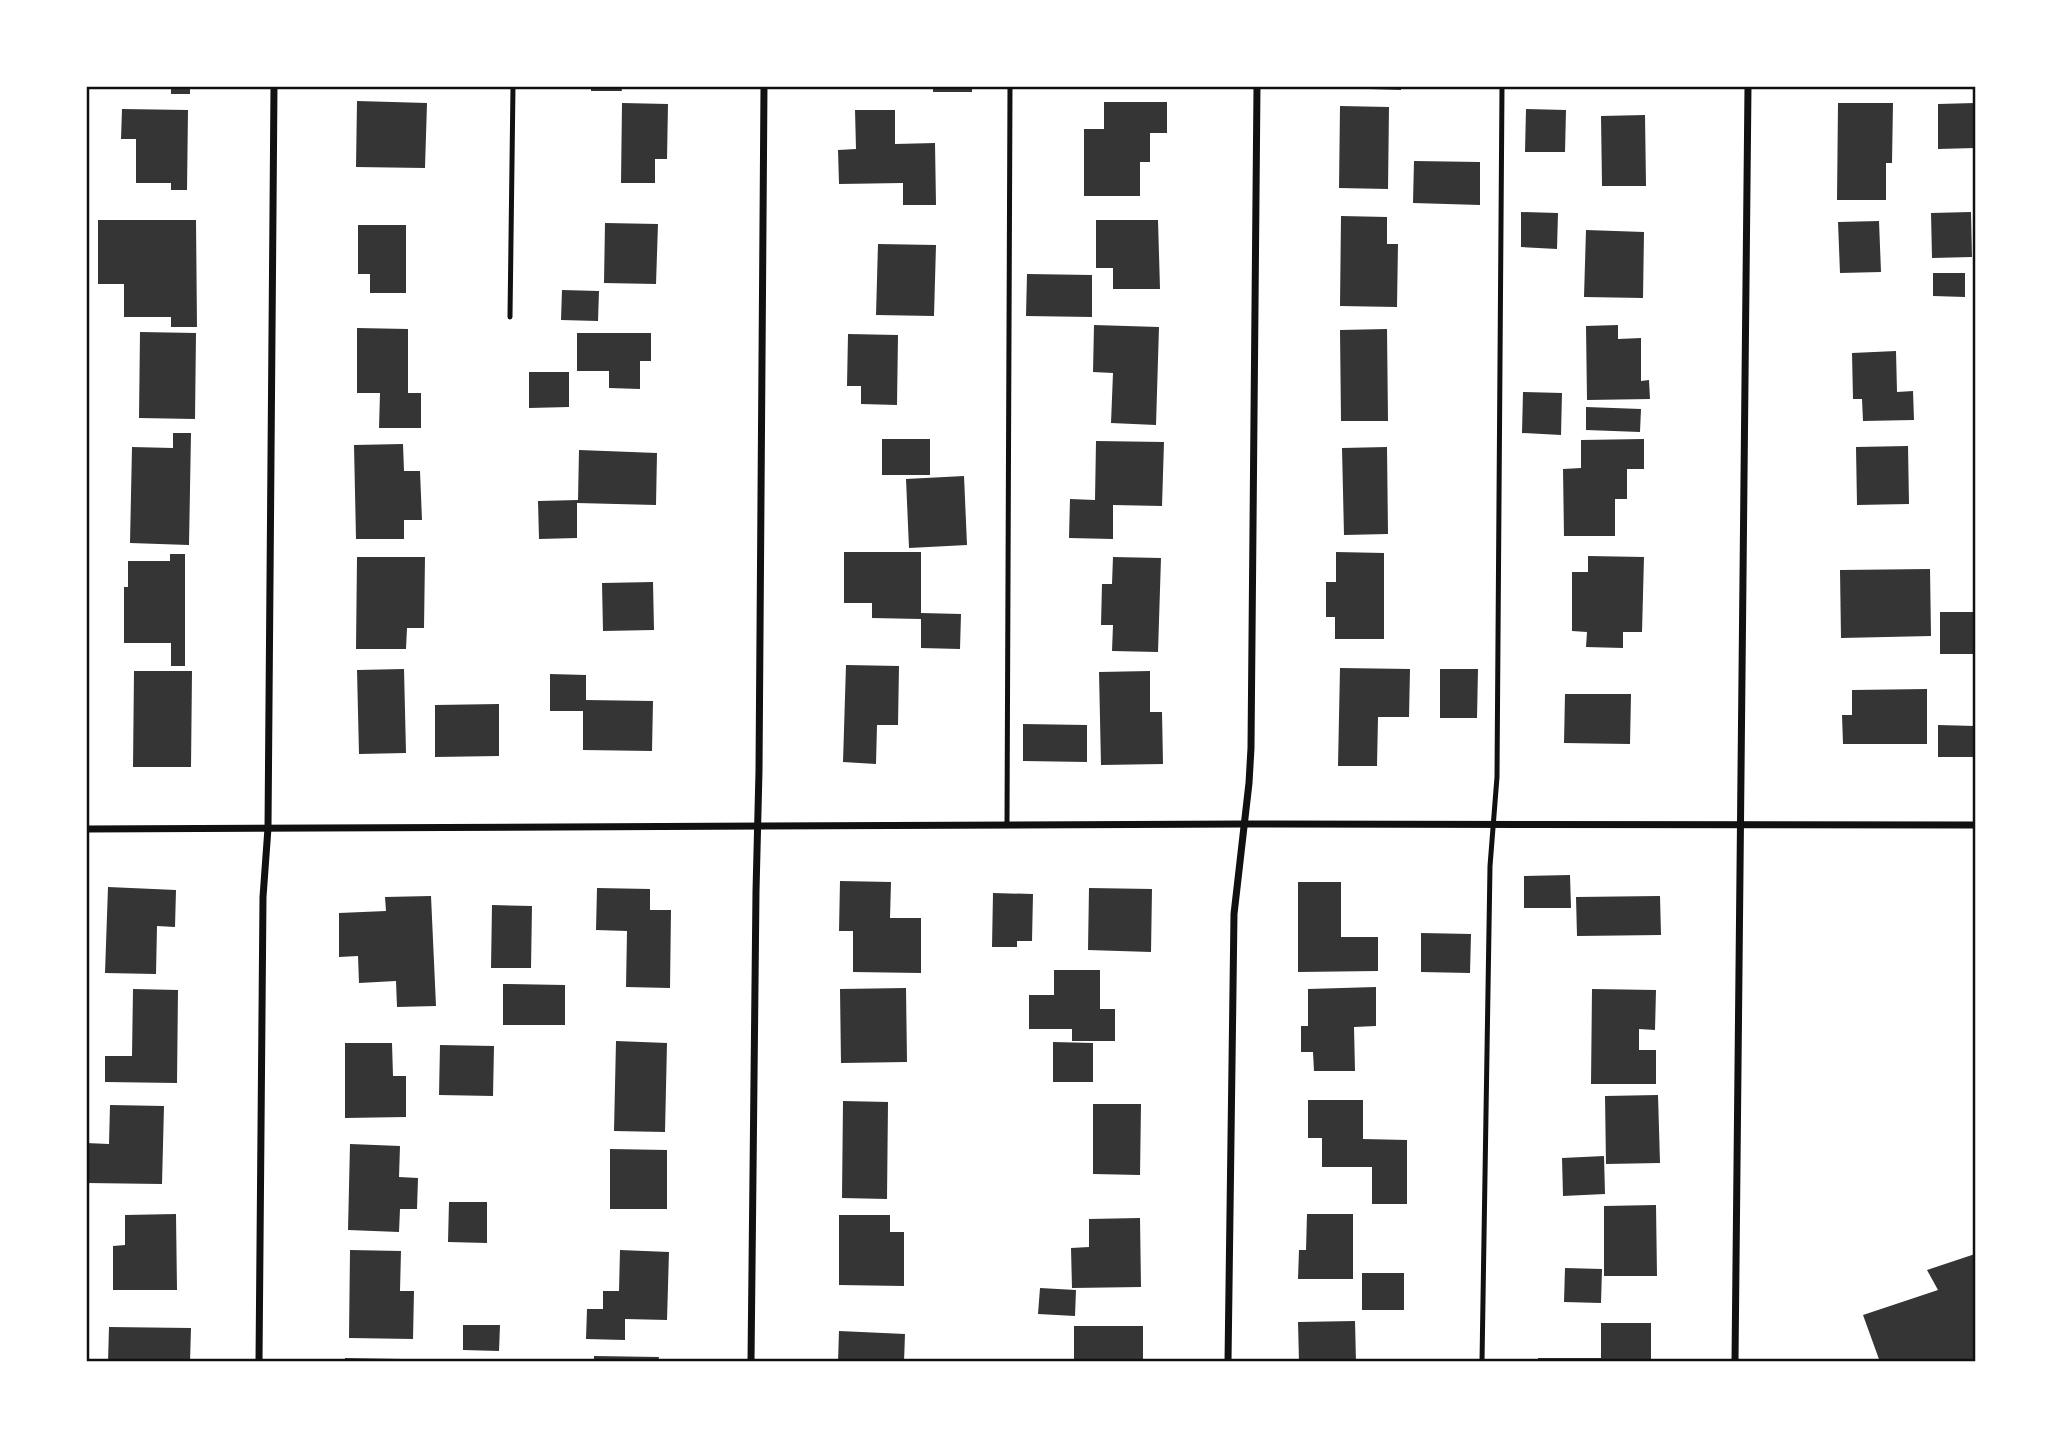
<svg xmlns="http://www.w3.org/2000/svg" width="2061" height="1448" font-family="Spectral,serif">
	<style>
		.building { fill: #353535 }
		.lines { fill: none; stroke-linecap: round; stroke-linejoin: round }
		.service { stroke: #111; stroke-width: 5 }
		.minor { stroke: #111; stroke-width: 7 }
		.neatline { fill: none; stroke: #111; stroke-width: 2.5 }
	</style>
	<rect width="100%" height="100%" fill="#fff"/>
	<g class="building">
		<rect x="171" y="86" width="19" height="8"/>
		<path d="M591,86H621L622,91H591Z"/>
		<rect x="933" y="86" width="39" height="6"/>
		<rect x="1121" y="86" width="49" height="2"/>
		<path d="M1339,86H1401V90L1339,88Z"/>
		<path d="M357,101L427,103L425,168L356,167Z"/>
		<path d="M1104,102H1167V133H1150V162H1140V196H1084V129H1104Z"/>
		<path d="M622,103L668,104L667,159H655V183H621Z"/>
		<path d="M1838,103H1893L1892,163H1886V200H1837Z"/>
		<path d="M1975,103V148L1938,149V104Z"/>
		<path d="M1340,106L1389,107L1388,189L1339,188Z"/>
		<path d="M122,109L188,110L187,190H171V183H136V139H121Z"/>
		<path d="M1526,109L1566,110L1565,152H1525Z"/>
		<path d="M855,110H895V144L935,143L936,205H903V183L839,184L838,150L856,149Z"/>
		<path d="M1645,115L1646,186H1602L1601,116Z"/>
		<path d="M1414,161L1480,162V205L1413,203Z"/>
		<path d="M1521,212L1558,213L1557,249L1521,247Z"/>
		<path d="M1971,212L1972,257L1932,258L1931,213Z"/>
		<path d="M1341,216L1387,217V244H1398L1397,307L1340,306Z"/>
		<path d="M98,220H196L197,327H171V317H124V284H98Z"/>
		<path d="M1096,220H1158L1160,289H1113V268H1096Z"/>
		<path d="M1879,221L1881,272L1840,273L1838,222Z"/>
		<path d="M605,223L658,224L656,284L604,283Z"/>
		<path d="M358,225H406V293H370V274H358Z"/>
		<path d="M1586,230L1644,232L1643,298L1584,297Z"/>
		<path d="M878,244L936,245L934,316L876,315Z"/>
		<path d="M1933,273H1965V297L1933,296Z"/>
		<path d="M1027,274L1092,275V317L1026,316Z"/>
		<path d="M562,290L599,291L598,321L561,320Z"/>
		<path d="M1094,325L1159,327L1156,425L1111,423L1113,373L1093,372Z"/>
		<path d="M1618,325V339L1641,338V381L1649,380L1650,399L1587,400L1586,326Z"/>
		<path d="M357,328L408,329V393H421V428H379L380,393H357Z"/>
		<path d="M1387,329L1388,421H1341L1340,330Z"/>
		<path d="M140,332L196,333L195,419L139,418Z"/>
		<path d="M577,333H651V361H640V389L609,388V371H577Z"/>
		<path d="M848,334L898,335L897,405L861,404V386H847Z"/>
		<path d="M1896,351L1897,392L1913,391L1914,420L1863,421L1862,399H1853L1852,353Z"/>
		<path d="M529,372H569V407L529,408Z"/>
		<path d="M1523,392L1562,393L1561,435L1522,433Z"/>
		<path d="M1586,407L1641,409L1640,432L1586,430Z"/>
		<path d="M173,433H191L189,545L130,543L132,447L173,448Z"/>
		<rect x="882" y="439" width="48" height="36"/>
		<path d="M1644,439V469H1627V499H1615V536H1564L1563,469L1581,468V440Z"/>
		<path d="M1096,441L1164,442L1162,506L1113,505V539L1069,538L1070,499L1095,500Z"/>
		<path d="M403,444L404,471H420L422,520H404V539H356L354,445Z"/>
		<path d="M1908,446L1909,504L1857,505L1856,447Z"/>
		<path d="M1387,447L1388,534L1344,535L1342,448Z"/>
		<path d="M579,450L657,453L656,505L577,503V538L539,539L538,501L578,500Z"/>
		<path d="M964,476L967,545L909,548L906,479Z"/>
		<path d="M844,552H921V613L961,614L960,649L921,648V619L872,618V603H844Z"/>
		<path d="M1336,552L1384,553V639H1335V617H1326V582H1336Z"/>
		<path d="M170,554H185V666H171V643H124V587H128V561H170Z"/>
		<path d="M1588,556L1644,557L1642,632H1623V648L1586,647L1587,632L1572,631V572H1588Z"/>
		<path d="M357,557H425L424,628H407L406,649H356Z"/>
		<path d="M1113,557L1161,558L1158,652L1112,651L1113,625H1101L1102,584H1112Z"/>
		<path d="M1930,569L1931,636L1841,638L1840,570Z"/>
		<path d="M653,582L654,630L603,631L602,583Z"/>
		<rect x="1940" y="612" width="35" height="42"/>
		<path d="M846,665L899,666L898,725H877L876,764L843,762Z"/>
		<path d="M1340,668L1410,669L1409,717H1378L1377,766H1338Z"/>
		<path d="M404,669L406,753L359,754L357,670Z"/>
		<path d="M1440,669H1478L1477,718H1440Z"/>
		<path d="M134,671H192L191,767H133Z"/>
		<path d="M1150,671V712H1162L1163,764L1101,765L1099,672Z"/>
		<path d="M550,674L586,675V700L653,701L652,751L583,750V711H550Z"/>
		<path d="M1927,689V744H1843L1842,715H1852V690Z"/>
		<path d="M1565,694H1631L1630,744L1564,743Z"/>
		<path d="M499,704V756L435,757V705Z"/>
		<path d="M1023,724L1087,725V762L1023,761Z"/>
		<path d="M1938,725L1975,726V757H1938Z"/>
		<path d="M1570,875L1571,908H1524V876Z"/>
		<path d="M840,881L891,882L890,918H921V973L853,972V931H839Z"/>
		<path d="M1298,882H1341V937H1378V971L1298,972Z"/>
		<path d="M108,887L176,890L175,927L157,926L156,974L105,973Z"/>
		<path d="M597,888L650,889V910H671L670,988L626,987L627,931L596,930Z"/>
		<path d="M1089,888L1152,889L1151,952L1088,950Z"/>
		<path d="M993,893L1033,894L1032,941H1017V947H992Z"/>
		<path d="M431,896L436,1006L397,1007L396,981L359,983L358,956L339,957V913L386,911L385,897Z"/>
		<path d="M1660,896L1661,935L1577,936L1576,897Z"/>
		<path d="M492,905L532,906L531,968H491Z"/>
		<path d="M1421,933L1471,934L1470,973L1421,972Z"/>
		<path d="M1054,970H1100V1009H1115V1041H1072V1029H1029V995H1054Z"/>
		<path d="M503,984L565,985V1025H503Z"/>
		<path d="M1376,987V1026L1354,1027L1355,1071H1314L1313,1052H1301V1026H1308V989Z"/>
		<path d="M906,988L907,1062L841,1063L840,989Z"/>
		<path d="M133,989L178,990L177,1083L105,1082V1056H132Z"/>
		<path d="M1592,989L1656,990L1655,1030L1639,1029V1050H1656V1084H1591Z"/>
		<path d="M616,1041L667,1043L665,1132L614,1131Z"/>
		<path d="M1053,1042L1093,1043V1082H1053Z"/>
		<path d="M345,1043H392L393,1076H406V1117L345,1118Z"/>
		<path d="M440,1045L494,1046L493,1096L439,1095Z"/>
		<path d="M1658,1095L1660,1163L1606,1164L1605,1096Z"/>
		<path d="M1308,1100H1363V1139L1407,1140V1204H1372V1167H1322V1138H1308Z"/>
		<path d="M843,1101L888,1102L887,1199L842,1198Z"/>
		<path d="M1093,1104H1141L1140,1175L1093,1174Z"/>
		<path d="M110,1105L164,1106L162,1184L86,1183V1143L109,1144Z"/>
		<path d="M350,1144L400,1146L399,1177L418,1178L417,1209H400L399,1232L348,1230Z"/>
		<path d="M610,1149L667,1150V1209H610Z"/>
		<path d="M1604,1156L1605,1194L1563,1196L1562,1158Z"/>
		<path d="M449,1202H487V1243L448,1242Z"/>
		<path d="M1656,1205L1657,1276H1604V1206Z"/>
		<path d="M176,1214L177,1290H113V1246L125,1245V1215Z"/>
		<path d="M1307,1214H1353V1279H1298L1299,1250H1306Z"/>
		<path d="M839,1215H890V1232H904V1286L839,1285Z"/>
		<path d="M1140,1218L1141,1287L1072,1288L1071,1248L1089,1247V1219Z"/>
		<path d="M350,1250L401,1251L400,1291H414L413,1339L349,1338Z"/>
		<path d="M620,1250L669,1252L667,1320L625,1319V1340L586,1339L587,1309H603V1291H619Z"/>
		<path d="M1975,1254V1362H1880L1863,1315L1938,1290L1927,1270Z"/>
		<path d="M1565,1268L1602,1269L1601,1303L1564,1302Z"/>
		<rect x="1362" y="1273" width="42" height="37"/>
		<path d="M1040,1288L1076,1290L1075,1316L1038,1314Z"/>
		<path d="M1355,1321L1356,1362H1299L1298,1322Z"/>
		<path d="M1601,1323H1651V1362H1538V1358H1601Z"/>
		<path d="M463,1325H500L499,1351L463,1350Z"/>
		<rect x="1074" y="1326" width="69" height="36"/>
		<path d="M109,1327L191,1328L190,1362H108Z"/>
		<path d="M839,1331L905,1334L904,1362H838Z"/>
		<path d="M594,1356L659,1357L658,1362H594Z"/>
		<path d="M345,1358L401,1359V1362H345Z"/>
	</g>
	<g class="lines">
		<g class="service">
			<path d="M510,317L513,86"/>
			<path d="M1007,825L1010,86"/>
			<path d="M1482,1362L1490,866L1497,777L1502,86"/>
		</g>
		<g class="minor">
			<path d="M86,829L1244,824L1975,825"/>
			<path d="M259,1362L263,897L268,828L274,86"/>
			<path d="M751,1362L756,891L759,771L764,86"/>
			<path d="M1228,1362L1234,914L1249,783L1251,748L1257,86"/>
			<path d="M1735,1362L1748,86"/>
		</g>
	</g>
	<rect width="2061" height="1448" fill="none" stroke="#ffffff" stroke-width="175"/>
	<rect x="88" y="88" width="1886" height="1272" class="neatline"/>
</svg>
